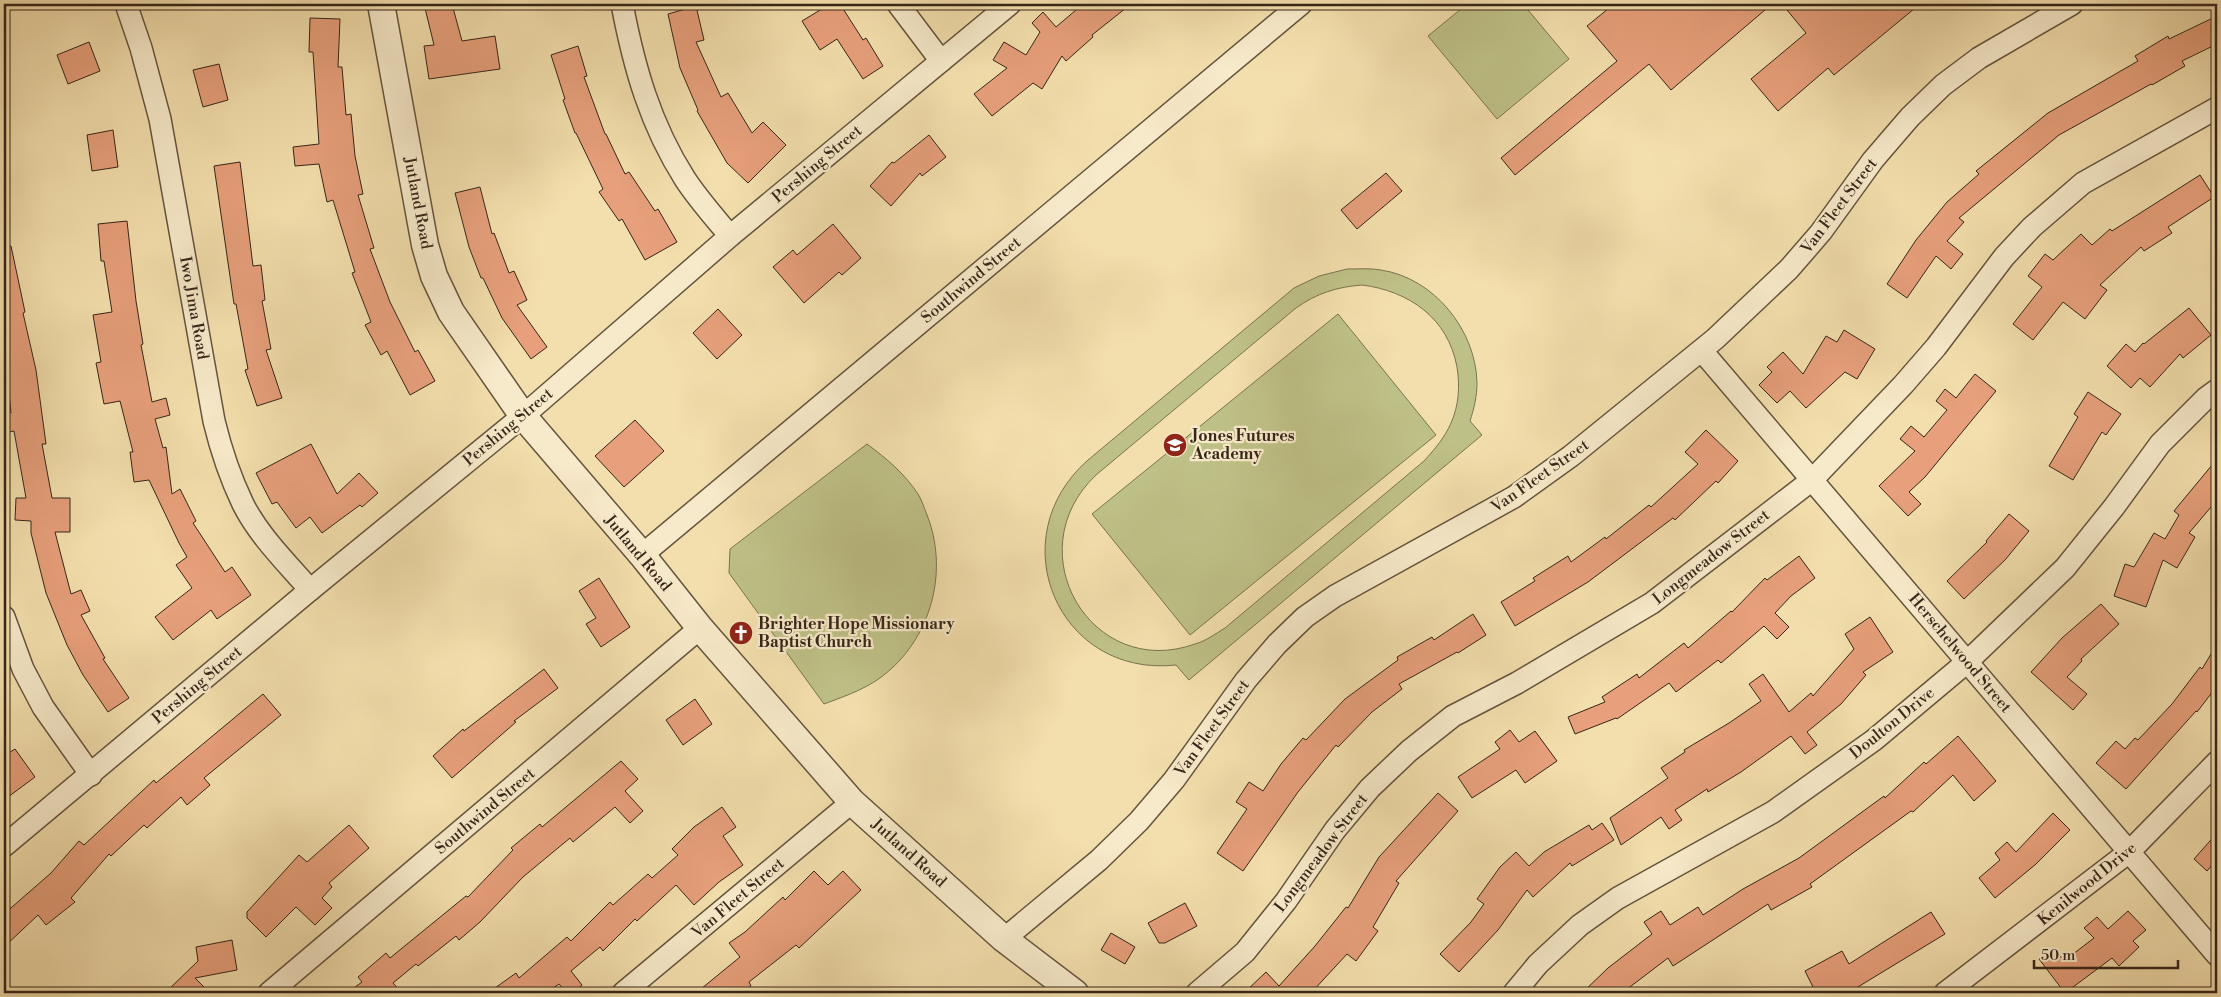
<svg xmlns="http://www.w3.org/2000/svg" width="2221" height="997" font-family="'Libre Bodoni',serif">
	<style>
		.green { fill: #bec187; stroke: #7a7350; fill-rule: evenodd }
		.building { fill: #e7a07b; stroke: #362519 }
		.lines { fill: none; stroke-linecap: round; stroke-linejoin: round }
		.minor-casing { stroke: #65543e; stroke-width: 24 }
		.tertiary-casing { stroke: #65543e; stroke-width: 29 }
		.minor { stroke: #f7eaca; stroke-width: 21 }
		.tertiary { stroke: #f7eaca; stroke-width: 26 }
		.labels { text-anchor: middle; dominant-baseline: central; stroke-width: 4.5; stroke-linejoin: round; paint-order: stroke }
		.street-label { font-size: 16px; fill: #362519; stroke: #f7eaca }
		.poi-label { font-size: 16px; font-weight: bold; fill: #362519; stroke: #f7eaca; text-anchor: start }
	</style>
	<rect width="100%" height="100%" fill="#f3dfad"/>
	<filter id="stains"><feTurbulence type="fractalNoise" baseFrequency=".004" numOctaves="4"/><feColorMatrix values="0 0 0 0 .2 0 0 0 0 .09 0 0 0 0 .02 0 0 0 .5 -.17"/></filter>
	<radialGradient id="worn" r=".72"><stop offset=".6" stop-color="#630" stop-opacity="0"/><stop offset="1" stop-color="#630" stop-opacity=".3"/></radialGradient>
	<g class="green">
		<path d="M1467,4H1523L1569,59L1497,119L1428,36Z"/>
		<path d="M1347,269C1358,269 1370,268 1381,270C1434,278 1476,330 1477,383C1477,396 1474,409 1470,421L1482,435L1189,680L1176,665C1058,678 999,538 1088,460L1294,288L1319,276ZM1362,285C1409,291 1448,318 1457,367C1460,386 1459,405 1451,423C1445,437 1435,449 1424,461L1225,628C1215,634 1206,641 1195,644C1092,681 1015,552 1096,475L1296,308C1317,293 1337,287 1362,285Z"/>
		<path d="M1338,314L1436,435L1190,635L1092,514Z"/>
		<path d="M867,444C887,459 904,473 918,494C922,500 924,508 927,515C948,568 933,631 891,669C872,687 848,695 824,704L729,573L730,549Z"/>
	</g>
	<g class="building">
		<path d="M424,4H452L462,41L495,36L500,69L429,79L424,46L434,45Z"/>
		<path d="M830,4H840L863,40L866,38L883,66L863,79L837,39L820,50L802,21Z"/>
		<path d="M1083,4H1131L1092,35L1093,37L1066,61L1062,56L1042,89L1033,83L992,116L974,94L1007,68L993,60L1004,42L1026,55L1040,32L1032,23L1043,12L1056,27Z"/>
		<path d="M1614,4H1772L1671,90L1649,64L1515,175L1501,158L1617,61L1587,26Z"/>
		<path d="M1782,4H1920L1834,75L1828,68L1778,111L1751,79L1806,33Z"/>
		<path d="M696,6L704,40L696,42L721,97L728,93L752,133L763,122L786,145L748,183L727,163L697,111L698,110L680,68L668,14Z"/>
		<path d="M2217,16V44L2182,61L2185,66L2152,85L2151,84L2059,135L1959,218L1964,222L1947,241L1963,254L1951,269L1936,256L1907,298L1887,284L1916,240L1947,202L1979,174L1976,171L2048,113L2138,61L2135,56L2168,36L2169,39Z"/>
		<path d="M310,18L340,19L338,67H342L346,115L351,114L355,156L363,194L358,195L374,248L370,249L390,302L415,352L418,350L435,381L410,395L387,351L381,355L365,325L371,322L352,273L355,272L333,200L327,202L319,164L295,166L293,147L319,144L313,52H309Z"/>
		<path d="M89,42L100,71L68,84L57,55Z"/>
		<path d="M578,46L587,76L584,77L605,134H606L625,174L629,172L655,211L658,209L677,242L645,260L622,219L619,221L599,192L603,189L576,133H575L563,100L565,99L551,55Z"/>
		<path d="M219,64L228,100L203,107L193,70Z"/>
		<path d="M113,130L118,167L92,171L87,135Z"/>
		<path d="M929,135L946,157L922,176L920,173L891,206L870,186L892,162L894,163Z"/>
		<path d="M240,162L253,266L261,265L265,300L262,301L271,349L266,350L282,398L257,406L245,370L248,369L236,304H234L214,166Z"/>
		<path d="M1386,173L1402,191L1357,229L1341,210Z"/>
		<path d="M2200,175L2214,197L2168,227L2172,233L2144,251L2141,247L2100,285L2107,290L2085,319L2063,302L2033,340L2013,324L2042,287L2028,276L2045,254L2053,260L2081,234L2092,245L2110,229L2112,231Z"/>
		<path d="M480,187L492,234L494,233L509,273L514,271L527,300L517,305L547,347L531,359L502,318L483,278H481L469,247L455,193Z"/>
		<path d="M127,221L136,301L143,344L141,345L152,402L166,398L170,415L155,419L163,448L166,447L172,494L180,489L196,521L193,523L225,572L232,567L251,595L217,619L211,610L173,640L155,617L192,588L176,565L187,557L179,543L149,480L134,482L130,452H133L120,401L104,404L96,363L101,362L93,315L112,312L104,261H101L98,224Z"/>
		<path d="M833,224L861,258L842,275L839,272L804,303L773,267L793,250L797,255Z"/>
		<path d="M4,246H11L25,312L23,313L36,370L46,444H42L52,498H70V532H55L71,594L81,590L90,611L81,615L105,658L103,659L129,698L108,712L83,675L67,645L46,593L31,533V521L15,520L16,498H26L14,431L4,433V414L11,413L7,374H9L4,344Z"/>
		<path d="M2189,308L2211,335L2183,358L2180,354L2150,387L2140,378L2131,388L2107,366L2126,344L2135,352L2143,343L2144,344Z"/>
		<path d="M718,309L742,335L717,359L693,333Z"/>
		<path d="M1844,330L1875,349L1857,379L1845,372L1806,408L1790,391L1777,403L1759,385L1772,372L1767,367L1783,352L1803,374L1826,336L1837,342Z"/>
		<path d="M1975,374L1996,391L1925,477L1909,492L1921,504L1908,516L1879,486L1915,451L1900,439L1911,426L1924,437L1947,410L1936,401L1945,389L1956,398Z"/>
		<path d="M2088,392L2121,414L2106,435L2102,432L2073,480L2049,466L2078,417L2074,414Z"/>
		<path d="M635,420L664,451L624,487L595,456Z"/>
		<path d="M1706,430L1738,461L1718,483L1716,481L1675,520L1673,518L1588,582L1515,626L1501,602L1535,581L1533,578L1568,556L1571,562L1605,537L1606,539L1649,505L1651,507L1698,464L1685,452Z"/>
		<path d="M311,444L337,494L359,473L378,493L362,507L360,505L322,533L310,517L296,528L277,502L272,504L256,473Z"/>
		<path d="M2217,459V500L2189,533L2195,537L2177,568L2163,560L2146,607L2114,596L2125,564L2134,567L2154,533L2165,539L2179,515L2174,511Z"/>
		<path d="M2009,514L2029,531L2005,560L1964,599L1947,581L1987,542L1986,541Z"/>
		<path d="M1799,556L1815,578L1791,596L1775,613L1789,627L1777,639L1764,626L1721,663L1718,660L1676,692L1669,683L1617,719L1616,718L1575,734L1568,717L1605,702L1602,697L1637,674L1639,678L1684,643L1688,648L1731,611L1732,612L1765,578L1767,580Z"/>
		<path d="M599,578L630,627L601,647L586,624L596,618L579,591Z"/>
		<path d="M2101,604L2119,624L2081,659L2082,661L2067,677L2087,694L2073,710L2031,672L2062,638Z"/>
		<path d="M1473,614L1486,635L1458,653L1457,652L1399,684L1402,689L1372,712L1338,747L1336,745L1298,792L1243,871L1217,853L1247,809L1236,802L1249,782L1263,791L1281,764L1303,738L1306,740L1345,699L1398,660L1397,657L1432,637L1434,640Z"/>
		<path d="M1870,617L1893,652L1863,672L1866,675L1841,704L1807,732L1817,745L1805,754L1791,736L1741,772L1708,792L1707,789L1675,810L1682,820L1669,829L1661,817L1621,845L1610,818L1668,778L1661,768L1685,752L1684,750L1729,723L1761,701L1749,684L1763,674L1789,712L1811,693L1813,696L1854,649L1845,634Z"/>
		<path d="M2217,644V686L2197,712L2196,711L2126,789L2096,763L2116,741L2125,749L2135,738L2138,740L2172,704L2200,667L2202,669Z"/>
		<path d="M544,669L558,688L514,721L516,722L452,778L433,756L463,729L464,731Z"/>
		<path d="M263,694L281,715L204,778L210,785L187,805L181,797L147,828L144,825L111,856L109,854L71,898L75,902L46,925L38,915L4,947V914L51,873L79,841L84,845L154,780L156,783Z"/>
		<path d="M695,699L712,724L683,745L666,720Z"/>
		<path d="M1510,730L1519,742L1535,731L1557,761L1525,783L1516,770L1472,798L1458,777L1500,749L1495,742Z"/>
		<path d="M1958,736L1996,781L1974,801L1953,775L1913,812L1911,811L1810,884L1812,887L1771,910L1768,904L1673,966L1668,958L1622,993H1582L1608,968L1652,934L1644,922L1661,911L1670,925L1698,907L1703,915L1743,889L1799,858L1884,796L1885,798L1924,762L1926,764Z"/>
		<path d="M15,749L35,777L4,800V756Z"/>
		<path d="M621,761L638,779L625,791L643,811L630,823L615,807L573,842L570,838L523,877L480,922L459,940L456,936L418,966L416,964L393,983L402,993H347L362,982L358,977L386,953L390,958L466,896L468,897L513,850L511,848L540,824L542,827Z"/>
		<path d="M1438,793L1458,811L1396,881L1399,883L1373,927L1378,931L1356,961L1347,954L1311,993H1244L1266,972L1279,986L1315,946L1346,907L1348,908L1379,857Z"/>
		<path d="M722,807L736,827L723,836L743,865L719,882L694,905L676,885L637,921L635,919L603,951L600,947L571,971L582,985L573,993H567L559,984L546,993H488L516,973L519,978L567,937L571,941L610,902L613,905L648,874L652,878L678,855L672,849L694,827Z"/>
		<path d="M2053,813L2070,830L2036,864L1995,898L1979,878L2000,860L1995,853L2007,842L2016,852Z"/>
		<path d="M1602,823L1614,840L1572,866L1570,863L1533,897L1527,890L1498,930L1459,972L1440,954L1471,922L1484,904L1477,899L1500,867L1516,852L1529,866L1544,852L1589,825L1592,830Z"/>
		<path d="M349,825L369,848L329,883L332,887L322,898L332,908L315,925L296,907L266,937L247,918V912L299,855L307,862Z"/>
		<path d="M2217,833V859L2207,871L2194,859Z"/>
		<path d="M814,871L828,885L843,871L861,890L799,948L796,945L749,982L751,986L742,993H696L740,957L729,943L745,932L783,897L785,900Z"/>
		<path d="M1185,903L1197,926L1165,943H1159L1148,923Z"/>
		<path d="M2128,911L2146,930L2133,941L2139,947L2119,966L2112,958L2065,993L2039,959L2054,948L2064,961L2094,938L2084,928L2097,917L2108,929Z"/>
		<path d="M1931,912L1945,934L1848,993H1816L1805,971L1842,951L1849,964Z"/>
		<path d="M1111,933L1135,947L1125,964L1101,950Z"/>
		<path d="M232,940L237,970L195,978L210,993H165L198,961L196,947Z"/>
	</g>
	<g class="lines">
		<g class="minor-casing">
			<g id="minor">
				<path d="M126,4L141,48L160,119L214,421C221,450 230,477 243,504C259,536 287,563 310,590"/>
				<path d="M622,4C634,67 650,124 685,179C698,199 715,218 730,236"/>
				<path d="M898,4L941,61"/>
				<path d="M1702,351L2217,955"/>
				<path d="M642,555L1301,4"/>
				<path d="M4,617L23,669L43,707L91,775"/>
				<path d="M4,846L310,590L523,416L730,236L1010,4"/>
				<path d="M1004,939L1099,860L1139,821L1174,780L1246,680L1277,644L1305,617L1335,596L1514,497L1571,456L1715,339L1789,269L1821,232L1873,160L1910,117L1943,85L1979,58L2072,4"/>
				<path d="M269,993L700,628"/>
				<path d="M623,993L852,802"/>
				<path d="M1197,993L1245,952L1286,901L1335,830L1370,788L1409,751L1453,716L1517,683L1652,603L1812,480L1903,385L1936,347L2004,257L2032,227L2083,183L2217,108"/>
				<path d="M1514,993L1538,964L1580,925L1618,898L1773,812L1874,740L1967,662L2065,568L2114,507L2160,444L2206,398L2217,390"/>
				<path d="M1945,993L2129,852L2217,762"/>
			</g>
		</g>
		<g class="tertiary-casing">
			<path id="tertiary" d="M381,4L425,245L434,276L451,312L523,416L642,555L700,628L852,802L1004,939L1075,993"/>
		</g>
		<use href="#minor" class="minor"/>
		<use href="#tertiary" class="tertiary"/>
	</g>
	<defs>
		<g id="school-disc" transform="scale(1.25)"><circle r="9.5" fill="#8f2418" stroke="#f7eaca"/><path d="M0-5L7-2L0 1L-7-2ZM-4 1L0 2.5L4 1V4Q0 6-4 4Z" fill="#fff"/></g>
		<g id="church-disc" transform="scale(1.25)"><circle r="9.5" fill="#8f2418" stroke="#f7eaca"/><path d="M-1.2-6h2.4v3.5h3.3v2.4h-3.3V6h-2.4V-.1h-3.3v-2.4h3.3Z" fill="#fff"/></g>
	</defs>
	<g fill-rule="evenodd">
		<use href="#school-disc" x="1175" y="445"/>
		<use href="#church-disc" x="741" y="633"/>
	</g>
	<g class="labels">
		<g class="street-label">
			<text transform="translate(817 164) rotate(-40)">Pershing Street</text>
			<text transform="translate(418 203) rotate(79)">Jutland Road</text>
			<text transform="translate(1839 206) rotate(-53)">Van Fleet Street</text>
			<text transform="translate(971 280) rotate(-40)">Southwind Street</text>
			<text transform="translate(194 308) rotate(80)">Iwo Jima Road</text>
			<text transform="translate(508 427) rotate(-40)">Pershing Street</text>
			<text transform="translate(1540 476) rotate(-35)">Van Fleet Street</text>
			<text transform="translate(638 553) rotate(50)">Jutland Road</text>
			<text transform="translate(1711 557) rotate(-38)">Longmeadow Street</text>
			<text transform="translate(1960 653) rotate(50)">Herschelwood Street</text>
			<text transform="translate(197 685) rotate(-40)">Pershing Street</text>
			<text transform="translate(1892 723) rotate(-39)">Doulton Drive</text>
			<text transform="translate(1212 728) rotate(-54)">Van Fleet Street</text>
			<text transform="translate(485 811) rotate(-40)">Southwind Street</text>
			<text transform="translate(909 853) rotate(42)">Jutland Road</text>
			<text transform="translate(1321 853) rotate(-53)">Longmeadow Street</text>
			<text transform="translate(2087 884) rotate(-39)">Kenilwood Drive</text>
			<text transform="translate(738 898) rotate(-40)">Van Fleet Street</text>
		</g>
		<g class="poi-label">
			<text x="1192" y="436">Jones Futures<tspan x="1192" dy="18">Academy</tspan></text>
			<text x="758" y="624">Brighter Hope Missionary<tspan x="758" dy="18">Baptist Church</tspan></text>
		</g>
	</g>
	<rect width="2221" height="997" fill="none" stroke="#f3dfad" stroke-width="20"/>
	<rect x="5" y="5" width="2211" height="987" fill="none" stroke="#362519" stroke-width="2.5"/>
	<rect x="10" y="10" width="2201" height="977" fill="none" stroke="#362519"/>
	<path d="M2034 960v8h144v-8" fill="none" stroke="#362519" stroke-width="2.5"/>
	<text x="2041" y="960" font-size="15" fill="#362519" stroke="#f7eaca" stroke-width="4" paint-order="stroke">50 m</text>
	<rect width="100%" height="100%" filter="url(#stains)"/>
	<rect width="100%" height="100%" fill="url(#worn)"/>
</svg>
